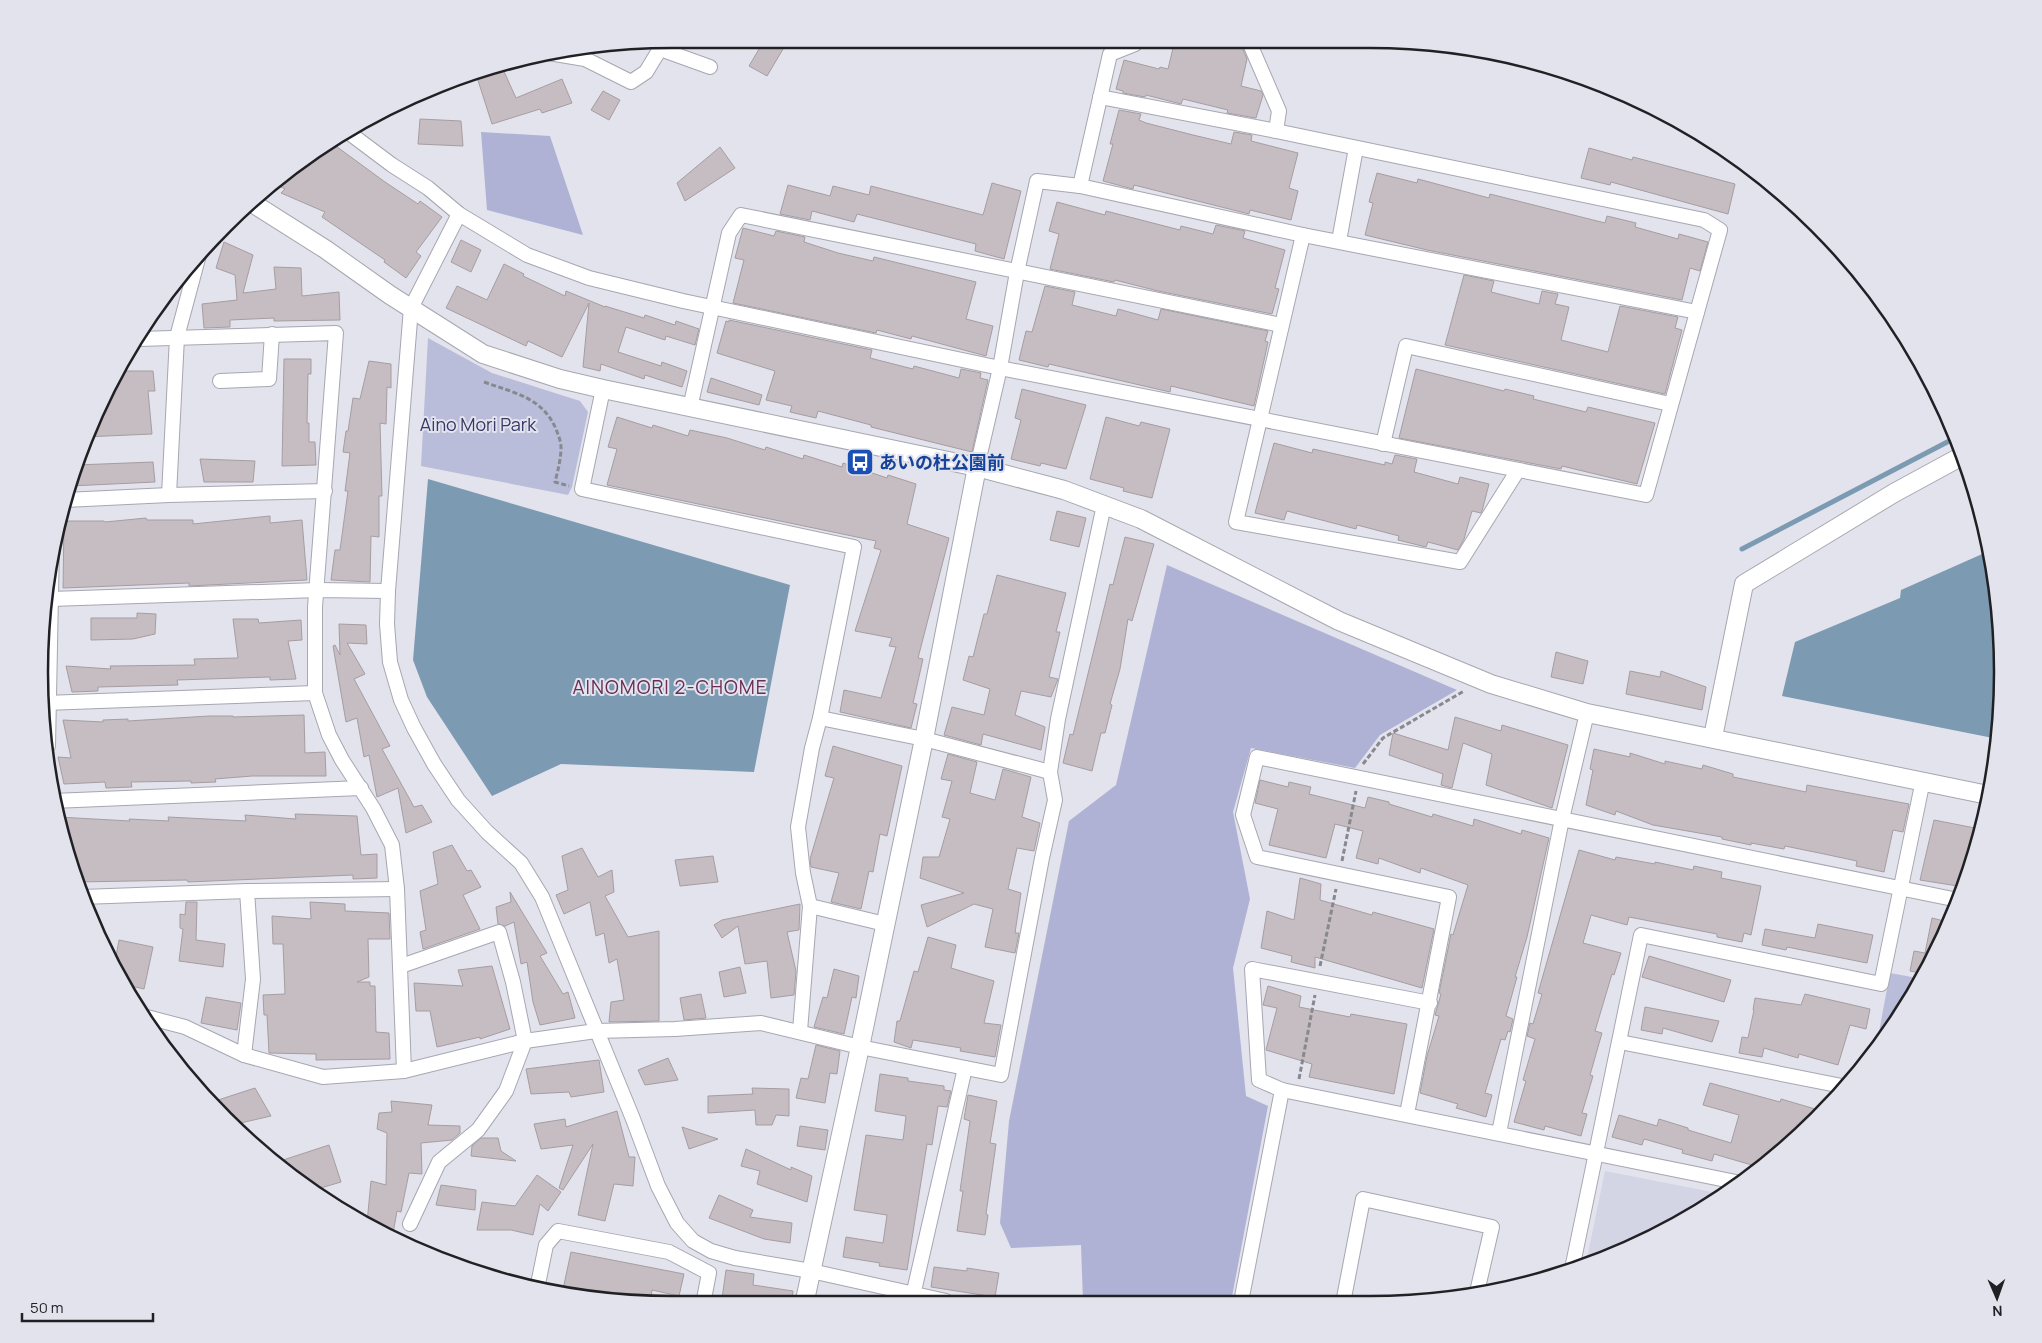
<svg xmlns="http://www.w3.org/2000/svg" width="2042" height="1343" font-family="Manrope,'Noto Sans JP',sans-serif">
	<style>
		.built { fill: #d3d5e5 }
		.green { fill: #babdda }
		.forest { fill: #afb2d4 }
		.water { fill: #7c9bb2 }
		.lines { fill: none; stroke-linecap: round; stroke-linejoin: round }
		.stream { stroke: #7c9bb2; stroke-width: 5 }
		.building { fill: #c6bdc2; stroke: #a69da2 }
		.minor-casing { stroke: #a6a7b0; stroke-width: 16 }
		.tertiary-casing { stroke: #a6a7b0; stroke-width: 20 }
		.path { stroke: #88888f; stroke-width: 3; stroke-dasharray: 5 2.5; stroke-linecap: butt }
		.minor { stroke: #fff; stroke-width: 14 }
		.tertiary { stroke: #fff; stroke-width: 18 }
		.labels { text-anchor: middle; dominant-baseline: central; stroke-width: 4; stroke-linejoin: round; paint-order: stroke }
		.park-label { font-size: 18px; fill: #373866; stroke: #e2e3ed }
		.transit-label { font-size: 18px; font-weight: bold; fill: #164399; stroke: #e2e3ed; text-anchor: start }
		.neighbourhood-label { font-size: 19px; letter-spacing: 1px; fill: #6a2d54; stroke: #e2e3ed }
		.rim { fill: none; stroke: #212125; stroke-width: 2.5 }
	</style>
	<rect width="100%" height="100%" fill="#e2e3ed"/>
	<path class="built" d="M1605,1171L1722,1194L1650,1239L1586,1263Z"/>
	<g class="green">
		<path d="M428,338L492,373L580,401L588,412L572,487L568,495L421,466Z"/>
		<path d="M1890,973L1923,979L1918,988L1876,1048Z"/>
	</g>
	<g class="forest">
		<path d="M481,132L550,136L583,235L487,210Z"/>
		<path d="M1167,565L1457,690L1380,735L1355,768L1251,748L1233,812L1250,899L1233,968L1246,1096L1268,1106L1231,1302L1083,1301L1081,1245L1011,1248L1000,1223L1009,1121L1069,821L1116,785Z"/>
	</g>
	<g class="water">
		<path d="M428,479L790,585L754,772L561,764L492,796L427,697L413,660Z"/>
		<path d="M1989,551L2002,630L1998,739L1782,696L1795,642L1900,598L1901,590Z"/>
	</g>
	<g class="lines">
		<path class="stream" d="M1742,549L1955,438"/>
	</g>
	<g class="building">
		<path d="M762,44H786L767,76L749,66Z"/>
		<path d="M1174,44H1231L1242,47L1247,59L1241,86L1261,91L1263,95L1256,118L1227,113L1228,110L1183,99L1181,104L1146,95L1145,97L1123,93V91L1116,89L1124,60L1159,69L1160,67L1168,69Z"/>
		<path d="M501,65L516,98L562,79L572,103L542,113L540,109L492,124L475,71Z"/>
		<path d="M603,91L620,100L609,120L591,110Z"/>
		<path d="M1119,110L1141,114L1139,120L1146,123L1193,135L1231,144L1234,132L1252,135L1251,141L1298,153L1289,188L1298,191L1291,220L1250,210L1249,214L1134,185L1133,189L1103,181L1113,144H1110Z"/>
		<path d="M420,119L461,121L463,146L418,144Z"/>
		<path d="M329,141L385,182L418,204L420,201L442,217L416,252L421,256L406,278L384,262L385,260L322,217L325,212L281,193L285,189L272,182L320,146Z"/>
		<path d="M720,147L735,168L685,201L677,183Z"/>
		<path d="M1589,148L1632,160L1633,157L1735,184L1728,214L1611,182L1610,185L1581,178Z"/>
		<path d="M1377,173L1417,183L1418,179L1489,198L1490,194L1605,223L1607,216L1636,223L1635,227L1678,239L1679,234L1708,242L1700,271L1690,268L1682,300L1427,250L1365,235L1373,203L1369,202Z"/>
		<path d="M992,183L1021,191L1004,259L975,251L976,244L857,214L854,222L812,211L810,220L780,214L788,185L830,196L833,186L869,195L871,186L983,215Z"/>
		<path d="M1057,202L1105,215L1106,211L1180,230L1181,226L1213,234L1216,225L1245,231L1243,238L1285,250L1275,288L1279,289L1272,314L1158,291L1115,280L1114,282L1050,269L1059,234L1049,231Z"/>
		<path d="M743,228L774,236L776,231L805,237L804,242L838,253L873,261L874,257L976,282L966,319L993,326L986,356L912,336L911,339L877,330L876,333L733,303L744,260L735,258Z"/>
		<path d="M461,240L481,250L471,272L451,262Z"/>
		<path d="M224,242L253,255L243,293L276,289L274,267L301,268L302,296L339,292L340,320L274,321V318L230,320V327L204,328L202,304L237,300L235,275L216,268Z"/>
		<path d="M504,264L524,274L523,276L565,296L566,291L605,307V306L644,318L645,315L675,325L676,321L699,329L695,345L666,336L665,340L626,327L618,352L661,366L662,362L687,371L682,387L645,375L644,379L601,364L600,371L583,367L589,303L562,357L528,341L526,346L446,308L457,286L487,300Z"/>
		<path d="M1464,275L1494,281L1491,292L1539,304L1542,291L1558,294L1555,304L1569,307L1561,340L1608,352L1620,306L1678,317L1675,328L1682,330L1665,394L1445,345Z"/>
		<path d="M1045,286L1075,292L1072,305L1116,316L1118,309L1158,320L1161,309L1268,331L1265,341L1268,342L1254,406L1171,386L1170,392L1049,364L1048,367L1019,360L1026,331L1032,332Z"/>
		<path d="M729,320L872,350L870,358L913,369L914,366L959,378L961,369L981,373L980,378L988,380L972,452L871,427V425L818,411L816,418L790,412L792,406L766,400L775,371L717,353L726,321L729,322Z"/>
		<path d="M284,359H311V374H308L307,423H309V442H315L316,465L282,466Z"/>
		<path d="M369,361L391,364V388L387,387L386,424L380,423L382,496H379V537L371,536L370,582L331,580L335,550H340L348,491H345L350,453L343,452L346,431H348L353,398L360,399Z"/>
		<path d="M1416,369L1504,391L1505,389L1534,396L1533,399L1586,412L1588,407L1655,423L1637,484L1562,466L1561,469L1399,438Z"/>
		<path d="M120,371H153L155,391H148L152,434L84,437L87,430Z"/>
		<path d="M711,378L762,395L759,405L707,392Z"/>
		<path d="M1022,389L1086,405L1066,469L1041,463L1040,466L1011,459L1021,420L1015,418Z"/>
		<path d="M617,417L652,428L653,425L688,436L690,430L727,438L765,450L766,447L803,459L804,455L842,467L843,463L887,478L888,475L916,484L907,524L949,538L918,658L923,659L913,703L917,704L911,728L840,712L844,690L881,698L896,647L889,646L892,638L855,631L881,550L874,548L876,541L607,485L617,449L608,447Z"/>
		<path d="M1106,417L1139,426L1141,422L1170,429L1152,498L1123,491L1124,488L1090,479Z"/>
		<path d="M1274,443L1312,453L1313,449L1385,465V462L1392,464L1395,455L1417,459L1414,472L1458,484L1460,477L1489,484L1482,511L1481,513L1472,511L1464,539L1458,550L1428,542L1426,547L1398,540L1399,536L1357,525L1356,529L1287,511L1284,520L1255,513Z"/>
		<path d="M200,459L255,461L253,482H204Z"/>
		<path d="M153,462L155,482L70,486L76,465Z"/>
		<path d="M1057,511L1086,518L1079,547L1050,540Z"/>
		<path d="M270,516V523L302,520L307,580L189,586V583L63,588L64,521H104L105,522L146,518L147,520H193V524Z"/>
		<path d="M1125,537L1154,544L1132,621L1128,619L1120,669L1110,704L1112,705L1105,733H1101L1092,771L1063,763L1070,734L1073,735L1110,584L1113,585Z"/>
		<path d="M997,575L1066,593L1056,632H1060L1049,677L1058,679L1051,697L1021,691L1015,715L1045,727L1041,750L983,734L981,745L944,735L952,707L984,715L990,689L963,680L969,656L973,657L984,614H987Z"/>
		<path d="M137,613L156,614L155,634L133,639L91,640V618H137Z"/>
		<path d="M233,619H258L259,623L301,620L302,640L288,641L296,679L270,680V677L177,680L178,685L98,687V691L72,692L66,666L111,669L110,666L195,665L194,659L238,658Z"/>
		<path d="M339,624L366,625L367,644L347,643L365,674L354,679L390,746L382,749L414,807L422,805L432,822L406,833L398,788L377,797L369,755L364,757L357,718L346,722L333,646L335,645L340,655Z"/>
		<path d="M1556,652L1588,661L1583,684L1551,677Z"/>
		<path d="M1630,671L1660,677L1661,671L1706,687L1702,710L1626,694Z"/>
		<path d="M304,715L305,753L325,752L326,776H252L215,779L216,782L191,783V781L131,782L132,787L106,788L105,782L64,784L58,757L71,758L63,720L103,722V720L128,719V721L209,716H233V717Z"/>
		<path d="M1455,717L1501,731L1502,725L1568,745L1552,808L1486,785L1492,754L1463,743L1452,788L1441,785L1443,774L1389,755L1393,733L1448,750Z"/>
		<path d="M833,746L902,766L887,836L880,834L873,872L869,871L861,909L831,902L839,873L811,867L810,859L834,778L825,776Z"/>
		<path d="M1594,749L1630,757V753L1665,764V761L1702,769L1703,765L1733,774V777L1806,792L1807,785L1909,804L1903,832L1893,830L1884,872L1856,866L1857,861L1824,854L1785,846L1784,849L1751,843V845L1722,839V837L1653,825L1616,811L1615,815L1586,805L1593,770L1590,769Z"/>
		<path d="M948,754L977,762L970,793L995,800L1003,769L1031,777L1022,817L1040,823L1034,851L1017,848L1008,889L1021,893L1015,933H1019L1015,953L985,947L993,909L974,904L927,927L921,905L964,893L920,878L923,857H939L950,819L942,817L952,781L941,779Z"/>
		<path d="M1260,780L1288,787L1289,782L1311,787L1309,794L1365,808L1368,797L1389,802V804L1432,817L1433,814L1473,826L1474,819L1521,834L1522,830L1549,838L1527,937L1515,977H1517L1506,1016L1513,1019L1510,1032L1508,1031L1505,1040L1501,1039L1485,1093L1492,1095L1486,1117L1456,1108L1458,1104L1420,1093L1427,1056L1439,1016L1435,1015L1441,994L1439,993L1451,934L1453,935L1468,885L1421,868L1420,873L1379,858L1378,864L1356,858L1363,831L1335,824L1326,858L1269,845L1278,809L1255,803Z"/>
		<path d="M295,814L357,816L361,855L377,854V878L353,879V875L188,882L187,880L77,882L58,817L130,821L129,819L169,821L168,817L246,821L245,815L296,819Z"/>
		<path d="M1934,820L1980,829L1970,875L1964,887L1920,880Z"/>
		<path d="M452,845L467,871L471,870L481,887L463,895L480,929L423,949L420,932L426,930L420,891L438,884L433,852Z"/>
		<path d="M582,848L598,877L612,870L614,892L605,896L628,937L659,931V1021L609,1022L611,1002L624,1000L617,959L609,963L604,933L596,936L590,902L564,914L556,895L568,890L562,856Z"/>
		<path d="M1579,850L1615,860L1616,857L1655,864V862L1693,870L1694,866L1722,872L1721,878L1761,886L1751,935L1744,933L1742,942L1717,937V934L1629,917L1627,925L1591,915L1583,943L1621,953L1614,975L1612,974L1595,1031L1602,1033L1590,1075L1593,1076L1582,1113L1587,1114L1581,1136L1545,1126L1544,1130L1514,1122L1526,1081L1523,1080L1535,1039L1527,1036L1530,1023L1533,1024L1542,994L1538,993Z"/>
		<path d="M713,856L718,882L680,886L675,860Z"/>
		<path d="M1300,878L1321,884L1320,900L1372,915L1373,912L1434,929L1422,988L1315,957V968L1291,962L1292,956L1261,948L1267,911L1294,920Z"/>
		<path d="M510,892L547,953L540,956L563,994L568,992L575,1018L540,1025L533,1002L527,962L521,964L514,922L505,926L498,924L496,907L511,902Z"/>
		<path d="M186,902H197L196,940L225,944L223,967L179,961L183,929L180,928V914L185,915Z"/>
		<path d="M310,902L345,904V911L389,913L390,939H368L369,977L357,982H370V986H375L376,1032L389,1033L390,1059L316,1060V1054L269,1053L267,1015H264L263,995L285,994L283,944H273L272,916L311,919Z"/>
		<path d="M800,904L799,930L787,932L796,971L794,995L771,998L767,961L745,964L738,926L722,938L714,925L722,920Z"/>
		<path d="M1932,918L1948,922L1925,974L1910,971L1914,951L1925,953Z"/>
		<path d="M1818,924L1873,935L1867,963L1787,947L1786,950L1762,945L1765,929L1815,938Z"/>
		<path d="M928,937L956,945L951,968L994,981L984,1023L1001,1025L995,1057L960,1051L961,1048L913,1040L911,1048L894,1042L897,1021H900L914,971L918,972Z"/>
		<path d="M119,940L153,947L144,989L122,984L114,968Z"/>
		<path d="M1649,956L1731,980L1724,1002L1642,977Z"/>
		<path d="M492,966L510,1029L480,1039V1037L437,1047L430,1011H416L414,983L463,986L458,970Z"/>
		<path d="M740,967L746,993L724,997L719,972Z"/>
		<path d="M834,969L859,976L856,998L852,997L844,1034L814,1027L823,997L827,998Z"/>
		<path d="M1268,986L1301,996L1299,1007L1350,1017L1351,1014L1407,1024L1394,1094L1309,1077L1312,1064L1266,1050L1277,1008L1263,1005Z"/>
		<path d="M701,994L706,1018L684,1020L680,998Z"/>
		<path d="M1805,994L1870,1009L1866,1029L1850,1025L1838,1065L1799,1054L1798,1058L1764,1048L1762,1057L1739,1053L1742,1037L1748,1038L1754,1010H1753L1755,998L1801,1005Z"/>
		<path d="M206,997L241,1003L237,1030L201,1023Z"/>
		<path d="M1645,1007L1719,1021L1712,1042L1663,1028L1662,1034L1641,1030Z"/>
		<path d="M816,1045L840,1051L837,1074L830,1073L825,1103L796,1098L801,1078L808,1079Z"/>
		<path d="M668,1058L678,1080L645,1085L638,1070Z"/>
		<path d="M599,1060L604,1092L571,1097L569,1092L531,1094L526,1069Z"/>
		<path d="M880,1074L908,1078V1081L944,1086V1090L951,1091L947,1107L938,1106L932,1145L927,1144L907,1270L879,1266L880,1263L843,1257L846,1237L883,1243L887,1215L854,1210L866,1135L903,1140L906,1116L875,1111Z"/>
		<path d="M1710,1083L1780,1102L1781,1099L1822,1111L1762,1168L1714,1154L1712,1161L1682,1153L1683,1150L1644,1139L1642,1145L1612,1137L1619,1115L1657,1126L1659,1119L1688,1128V1130L1731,1143L1739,1115L1703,1105Z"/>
		<path d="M255,1088L271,1116L232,1125L226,1119L218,1100Z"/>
		<path d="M752,1088L789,1089V1116L776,1115L772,1125H756L755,1110L708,1113V1096L753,1094Z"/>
		<path d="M968,1095L997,1101L990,1143L996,1144L986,1214L988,1215L985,1235L957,1231L963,1191H960L970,1121L964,1119Z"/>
		<path d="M391,1101L432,1105L428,1125L460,1126V1133L452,1140L421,1143L422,1174L409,1173L401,1212L397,1211L392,1239L367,1223L371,1181L386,1185L387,1133L377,1129L379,1113L392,1112Z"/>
		<path d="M617,1111L629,1157H635L633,1186L614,1184L605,1221L578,1215L593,1144L563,1190L559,1188L573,1145L541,1149L534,1124L565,1119L566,1127Z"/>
		<path d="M800,1126L828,1130L825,1150L797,1146Z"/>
		<path d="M682,1127L718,1139L689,1149Z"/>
		<path d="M481,1138H498L501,1151L516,1161L471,1156L472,1146Z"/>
		<path d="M329,1145L341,1182L317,1189L277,1162Z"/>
		<path d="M746,1149L791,1170V1167L812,1176L807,1202L757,1184L760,1171L741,1166Z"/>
		<path d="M537,1175L561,1192L548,1211L540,1204L533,1235L511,1230H477L482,1202L515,1206Z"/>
		<path d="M441,1185L476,1190L475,1210L436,1205Z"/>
		<path d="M719,1195L753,1210L750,1217L792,1223L790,1243L764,1239L709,1218Z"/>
		<path d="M571,1252L684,1274L679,1296L652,1290L651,1299H589L562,1294Z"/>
		<path d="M934,1267L967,1271V1268L999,1273L995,1297L931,1287Z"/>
		<path d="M726,1270L754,1274L753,1285L793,1291L792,1300L722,1299Z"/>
	</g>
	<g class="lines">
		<g class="minor-casing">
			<g id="minor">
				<path d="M1250,44L1279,111L1276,131"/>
				<path d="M549,53L585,59L631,82L646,72L660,49L710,67"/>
				<path d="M348,132L392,165L428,188L459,214L527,255L589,278L683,301L1000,368L1646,495L1720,230L1704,220L1276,131L1100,97"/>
				<path d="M1080,186L1110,54L1135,44"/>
				<path d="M459,214L411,308L388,591L387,624L390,662L401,700L414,728L434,764L458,800L487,832L521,863L542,897L633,1119L658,1186L677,1223L693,1241L711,1251L735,1258L811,1271L946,1301"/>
				<path d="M1303,235L1236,522L1460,562L1518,470"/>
				<path d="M1339,241L1356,148"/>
				<path d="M139,339L336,333L315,607V693L329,735L342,760L373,808L392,845L397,889L404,1071"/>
				<path d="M220,381L269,379L272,334"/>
				<path d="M603,389L582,489L854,547L820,718L812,748L798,827L803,873L810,906L800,1031"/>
				<path d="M690,408L729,233L741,215L1281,325"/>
				<path d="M1383,444L1406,346L1670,404"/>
				<path d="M977,467L1000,368L1017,272L1037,181L1080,186L1303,235L1697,312"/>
				<path d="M169,495L177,337L199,255"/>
				<path d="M65,500L169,495L325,491"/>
				<path d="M51,599L318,590L388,591"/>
				<path d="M45,703L315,693"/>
				<path d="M820,718L924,739L1050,772"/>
				<path d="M48,746L52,545"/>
				<path d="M53,801L361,788"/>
				<path d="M82,897L247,891L397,889"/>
				<path d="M810,906L885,924"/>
				<path d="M401,966L499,932L513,982L525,1041L506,1091L478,1130L439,1162L410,1224"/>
				<path d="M143,1016L185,1027L244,1055L323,1077L404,1071L525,1041L596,1031L675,1029L761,1023L860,1047L1001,1075L1042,858L1055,800L1050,772L1058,719L1104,505"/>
				<path d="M1620,1042L1847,1087"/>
				<path d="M244,1055L253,979L247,891"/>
				<path d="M1282,1090L1741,1183"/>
				<path d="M1407,1114L1449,897L1257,857L1243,815L1257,757L1958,900"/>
				<path d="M1499,1133L1562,819L1587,713"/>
				<path d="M1572,1269L1641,935L1881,984L1923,780"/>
				<path d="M537,1289L546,1245L558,1231L669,1252L709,1273L704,1299"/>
				<path d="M912,1300L965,1068"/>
				<path d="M1241,1302L1282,1090L1259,1080L1252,969L1430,1003"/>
				<path d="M1343,1303L1363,1199L1492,1227L1477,1292"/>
			</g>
		</g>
		<g class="tertiary-casing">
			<g id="tertiary">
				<path d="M249,201L325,249L390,295L483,354L560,379L603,389L977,467L1064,490L1141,519L1339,621L1491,684L1587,713L1988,795"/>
				<path d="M1713,737L1744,584L1894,493L1962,456"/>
				<path d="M805,1300L860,1047L924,739L977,467"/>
			</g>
		</g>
		<g class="path">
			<path d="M484,382C514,393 542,397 556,429C558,435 561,441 561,447C561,459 558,470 555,482L569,486"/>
			<path d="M1363,764L1383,738L1464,691"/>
			<path d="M1342,861L1356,791"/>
			<path d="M1320,966L1336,889"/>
			<path d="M1299,1079L1315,995"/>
		</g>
		<use href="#minor" class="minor"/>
		<use href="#tertiary" class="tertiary"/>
	</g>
	<defs>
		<g id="bus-square" transform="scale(1.4375)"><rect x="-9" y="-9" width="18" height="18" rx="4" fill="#1a4fb4" stroke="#e2e3ed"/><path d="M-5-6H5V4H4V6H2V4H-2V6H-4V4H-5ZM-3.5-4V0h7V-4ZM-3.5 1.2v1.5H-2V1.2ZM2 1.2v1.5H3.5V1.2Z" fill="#fff"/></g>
	</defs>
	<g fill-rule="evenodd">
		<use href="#bus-square" x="860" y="462"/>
	</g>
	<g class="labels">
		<g class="park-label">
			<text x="478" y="424">Aino Mori Park</text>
		</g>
		<g class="transit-label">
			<text x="879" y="462">あいの杜公園前</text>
		</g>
		<g class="neighbourhood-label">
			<text x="670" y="687">AINOMORI 2-CHOME</text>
		</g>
	</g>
	<path d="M0 0H2042V1343H0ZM672 48H1370A624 624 0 0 1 1994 672V672A624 624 0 0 1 1370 1296H672A624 624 0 0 1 48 672V672A624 624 0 0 1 672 48Z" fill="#e2e3ed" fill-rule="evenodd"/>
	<path class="rim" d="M672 48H1370A624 624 0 0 1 1994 672V672A624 624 0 0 1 1370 1296H672A624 624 0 0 1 48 672V672A624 624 0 0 1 672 48Z"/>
	<g transform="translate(1997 1298) rotate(178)" stroke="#e2e3ed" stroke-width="4" paint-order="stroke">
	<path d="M0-4L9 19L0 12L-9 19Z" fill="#212125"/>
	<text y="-8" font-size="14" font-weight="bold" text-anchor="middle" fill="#212125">N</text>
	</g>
	<path d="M22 1313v8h131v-8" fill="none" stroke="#212125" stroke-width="2.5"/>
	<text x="30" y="1313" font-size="15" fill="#212125" stroke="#e2e3ed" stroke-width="4" paint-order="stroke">50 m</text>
</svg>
